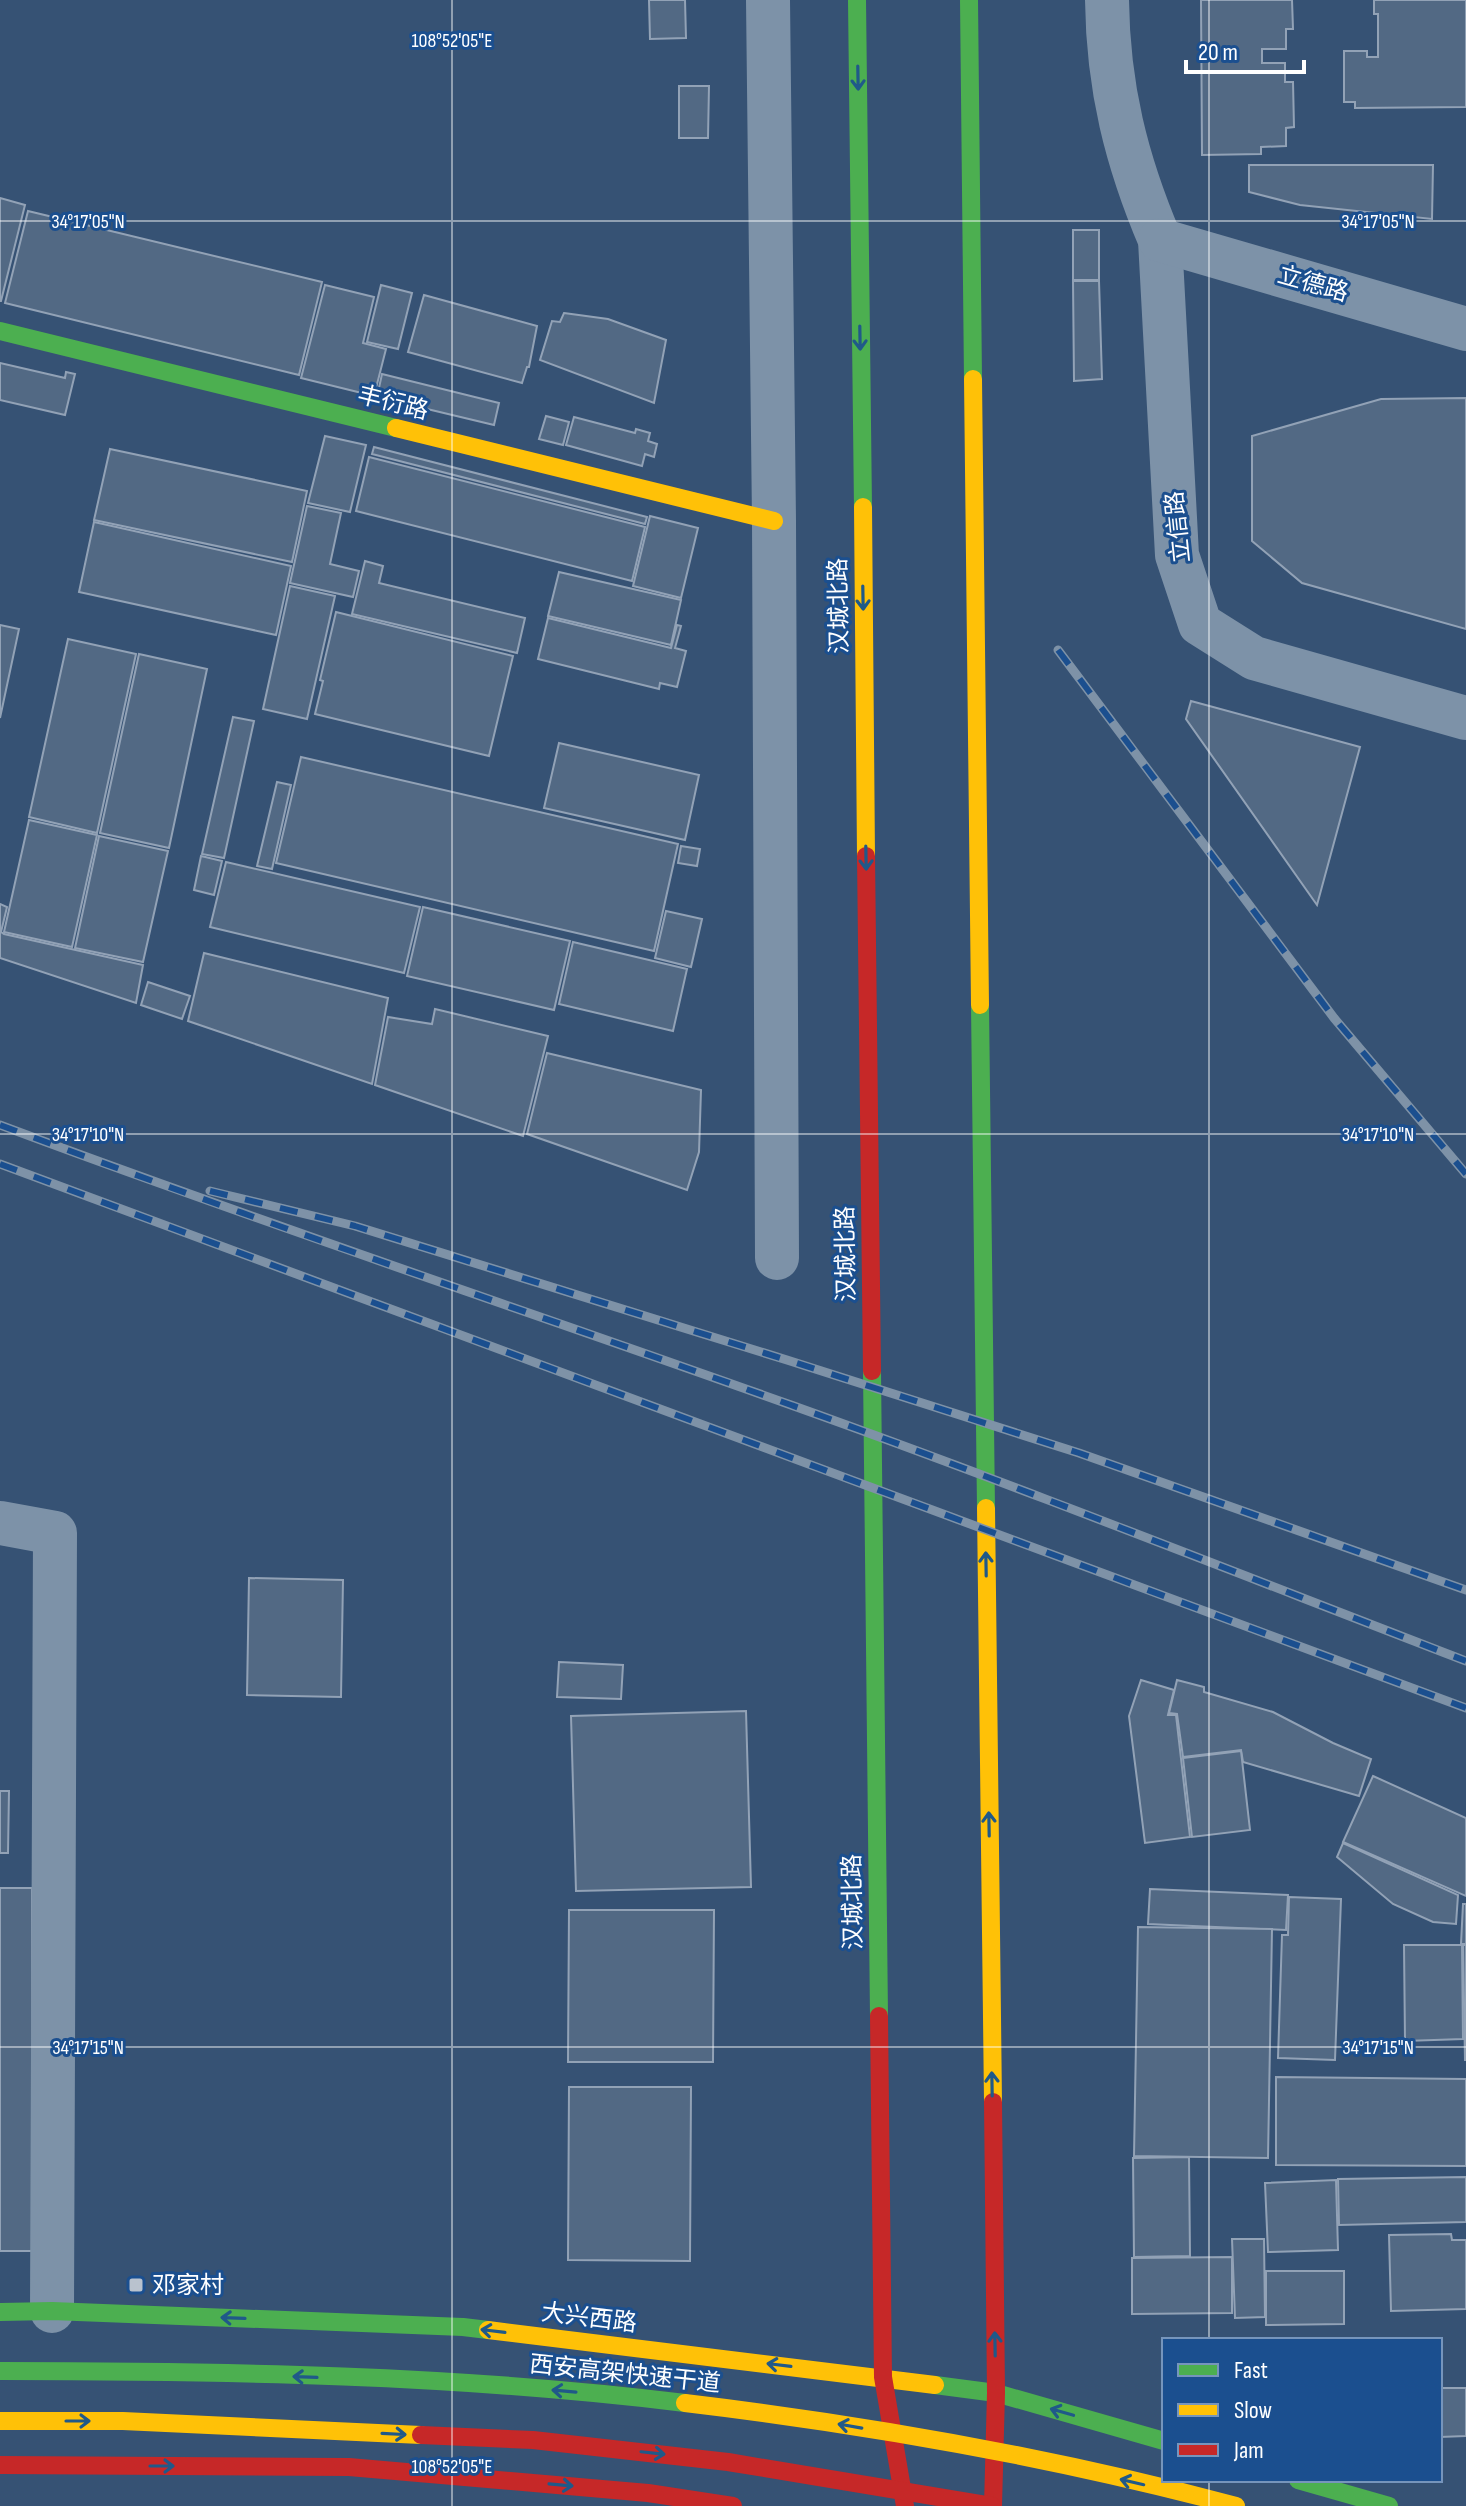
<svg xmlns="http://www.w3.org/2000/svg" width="1466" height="2506" font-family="'Sofia Sans Condensed','Noto Sans SC',sans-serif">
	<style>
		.building { fill: #526984; stroke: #92a2b6; stroke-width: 2 }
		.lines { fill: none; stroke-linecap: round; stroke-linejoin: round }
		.street { stroke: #7d92a8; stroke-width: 44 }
		.fast { stroke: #4caf50; stroke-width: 18 }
		.slow { stroke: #ffc107; stroke-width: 18 }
		.jam { stroke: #c62828; stroke-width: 18 }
		.rail-casing { stroke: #7e92a7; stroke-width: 9 }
		.rail { stroke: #1b4f8f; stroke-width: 6; stroke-dasharray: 18; stroke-linecap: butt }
		.fast-bridge { stroke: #4caf50; stroke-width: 18 }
		.slow-bridge { stroke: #ffc107; stroke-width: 18 }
		.jam-bridge { stroke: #c62828; stroke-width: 18 }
		.oneway { stroke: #205989 }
		.ticks { fill: none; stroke: #fff; stroke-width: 2; stroke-opacity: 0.45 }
		.poi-dot { fill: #b9c2ce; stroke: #1b4f8f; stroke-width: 3 }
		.labels { text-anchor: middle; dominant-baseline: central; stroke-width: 6; stroke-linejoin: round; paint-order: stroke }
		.street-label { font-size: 24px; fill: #fff; stroke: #1b4f8f }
		.poi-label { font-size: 24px; fill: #fff; stroke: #1b4f8f; text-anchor: start }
		.ticks-label { font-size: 20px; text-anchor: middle; fill: #fff; stroke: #1b4f8f; stroke-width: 6; stroke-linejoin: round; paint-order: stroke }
	</style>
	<rect width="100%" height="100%" fill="#365274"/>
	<g class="building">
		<path d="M649,0H685L686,38L650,39Z"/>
		<path d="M1201,0H1292L1293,29H1286V49H1262V63H1285V82H1293L1294,127L1286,128V146L1261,147V154L1202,155Z"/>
		<path d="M1374,0H1466V107L1355,108V102H1344V51H1367V57H1378V14H1374Z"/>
		<path d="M679,86H709L708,138H679Z"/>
		<path d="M1249,165H1433L1432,219L1300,205L1249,192Z"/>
		<path d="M0,198L25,205L1,301H0Z"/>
		<path d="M28,211L322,282L299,375L5,303Z"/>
		<rect x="1073" y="230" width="26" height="50"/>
		<path d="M1073,281H1099L1102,379L1074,381Z"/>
		<path d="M325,285L374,297L363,343L386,349L374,396L301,378Z"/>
		<path d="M381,285L412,293L398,349L367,342Z"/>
		<path d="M424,295L537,326L529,367H527L522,383L408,352Z"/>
		<path d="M564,313L608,319L666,340L654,403L540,360L552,321L560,322Z"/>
		<path d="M0,363L65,378L66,372L75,374L65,415L0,400Z"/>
		<path d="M382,374L499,403L494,425L377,397Z"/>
		<path d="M1466,398V629L1302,583L1252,541V436L1381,399Z"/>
		<path d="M546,416L569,422L563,445L539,439Z"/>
		<path d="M574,417L635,433L636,429L650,433L648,441L657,444L654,457L645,454L642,466L566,445Z"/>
		<path d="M325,436L366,445L350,512L308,503Z"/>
		<path d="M374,447L647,517L645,524L372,454Z"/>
		<path d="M110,449L307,491L292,562L94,520Z"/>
		<path d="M369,457L645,527L632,581L356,511Z"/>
		<path d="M307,506L341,513L330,564L359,571L353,597L290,583Z"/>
		<path d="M650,516L698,528L681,598L633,586Z"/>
		<path d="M94,522L291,566L276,635L79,592Z"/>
		<path d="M365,561L383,566L379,583L525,618L517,653L352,614Z"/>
		<path d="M559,572L681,600L671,645L548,616Z"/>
		<path d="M290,586L335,596L307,719L263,709Z"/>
		<path d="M336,612L513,656L489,756L315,714L323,681L320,680Z"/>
		<path d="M548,618L671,648L677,625L681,626L675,648L686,651L677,687L660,683L659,689L538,659Z"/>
		<path d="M0,625L19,629L0,718Z"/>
		<path d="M68,639L136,654L97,833L29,817Z"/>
		<path d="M139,654L207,669L169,848L100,833Z"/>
		<path d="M1191,701L1360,747L1317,905L1186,719Z"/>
		<path d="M233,717L254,721L224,858L202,854Z"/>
		<path d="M559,743L699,775L685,840L544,808Z"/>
		<path d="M301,757L678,844L654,951L276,863Z"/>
		<path d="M277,782L291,785L272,869L257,866Z"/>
		<path d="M29,820L97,835L72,947L4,932Z"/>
		<path d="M99,836L168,851L143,962L75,948Z"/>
		<path d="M681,846L700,849L697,866L678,863Z"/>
		<path d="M201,856L222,861L214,895L194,890Z"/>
		<path d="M226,862L420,907L404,973L210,927Z"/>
		<path d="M0,904L7,907L1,932L4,934L143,965L136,1003L0,958Z"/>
		<path d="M423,907L570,941L554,1010L407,976Z"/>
		<path d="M666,911L702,919L691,967L655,958Z"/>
		<path d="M573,942L687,969L673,1031L559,1004Z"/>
		<path d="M204,953L388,998L372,1084L188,1021Z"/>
		<path d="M148,982L190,996L182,1019L141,1005Z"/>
		<path d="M435,1009L548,1036L523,1136L375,1085L388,1017L432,1024Z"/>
		<path d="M547,1053L701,1090L699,1152L687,1190L527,1134Z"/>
		<path d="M249,1578L343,1580L341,1697L247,1695Z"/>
		<path d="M559,1662L623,1665L621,1699L557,1697Z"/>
		<path d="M1141,1680L1174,1690L1168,1715H1176L1190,1837L1145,1843L1129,1716Z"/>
		<path d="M1177,1680L1204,1687V1692L1273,1712L1333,1743L1371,1759L1359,1796L1243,1762L1241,1750L1183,1757L1177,1714L1169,1713Z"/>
		<path d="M746,1711L751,1887L576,1891L571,1716Z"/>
		<path d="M1241,1751L1250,1830L1192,1837L1183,1758Z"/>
		<path d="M1373,1776L1466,1818V1896L1343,1842Z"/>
		<path d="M0,1791H9L8,1853H0Z"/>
		<path d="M1343,1843L1458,1895L1456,1924L1433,1922L1393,1904L1337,1857Z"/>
		<path d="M0,1888H32L33,2251H0Z"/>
		<path d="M1150,1889L1288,1895L1286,1930L1148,1924Z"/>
		<path d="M1289,1897L1341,1899L1335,2060L1278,2058L1282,1935H1288Z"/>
		<path d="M1463,1904H1466V1944H1461Z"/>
		<path d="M569,1910H714L713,2062H568Z"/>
		<path d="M1138,1927L1272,1929L1268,2158L1134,2156Z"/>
		<path d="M1404,1945H1462L1463,2039L1405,2041Z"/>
		<path d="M1463,1945H1466V2060H1465Z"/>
		<path d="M1276,2077L1466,2079V2166L1276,2165Z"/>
		<path d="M569,2087H691L690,2261L568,2260Z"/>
		<path d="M1189,2157L1190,2256L1134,2257L1133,2158Z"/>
		<path d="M1466,2177V2222L1339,2225L1338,2179Z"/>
		<path d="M1336,2180L1338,2250L1268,2252L1265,2183Z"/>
		<path d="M1451,2234L1452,2240H1466V2309L1391,2311L1389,2235Z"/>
		<path d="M1232,2239H1264L1265,2317L1235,2318Z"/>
		<path d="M1232,2257V2313L1132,2314V2258Z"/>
		<path d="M1266,2271H1344V2324L1266,2325Z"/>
		<path d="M1440,2388H1466V2436L1440,2437Z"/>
	</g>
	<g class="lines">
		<g class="street">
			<path d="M768,0L774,521L777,1258"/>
			<path d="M1107,0C1108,87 1126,160 1160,240L1177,555L1200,624L1254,658L1466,718"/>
			<path d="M1160,240L1466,329"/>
			<path d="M0,1523L55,1533L52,2311"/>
		</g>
		<g class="fast">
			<path d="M857,0L863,507"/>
			<path d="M969,0L973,379"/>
			<path d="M0,331L396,428"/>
			<path d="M980,1005L986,1508"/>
			<path d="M872,1371L879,2016"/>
			<path d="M0,2312L52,2311L463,2327L488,2330"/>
			<path d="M935,2385L996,2393L1164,2441"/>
			<path d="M1298,2480L1389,2506"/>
		</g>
		<g class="slow">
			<path d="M973,379L980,1005"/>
			<path d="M396,428L774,521"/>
			<path d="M863,507L866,856"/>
			<path d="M986,1508L993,2102"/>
			<path d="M488,2330L935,2385"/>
		</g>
		<g class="jam">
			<path d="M866,856L872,1371"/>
			<path d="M879,2016L883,2377L905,2506"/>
			<path d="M993,2102L996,2393L993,2506"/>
			<path d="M0,2465L349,2467L648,2493L733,2506"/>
		</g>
		<g class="rail-casing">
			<g id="rail">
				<path d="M1058,650L1334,1018L1466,1174"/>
				<path d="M0,1125C262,1223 528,1311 791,1405C1018,1486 1242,1575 1466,1661"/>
				<path d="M0,1164L1466,1708"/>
				<path d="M210,1191L355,1226L787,1360L1079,1453L1466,1590"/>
			</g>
		</g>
		<use href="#rail" class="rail"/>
		<path class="fast-bridge" d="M0,2371C229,2371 458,2375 685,2403"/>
		<g class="slow-bridge">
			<path d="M685,2403C870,2425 1056,2458 1236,2506"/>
			<path d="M0,2421H123L421,2435"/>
		</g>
		<path class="jam-bridge" d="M421,2435L533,2440L728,2462L992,2506"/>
	</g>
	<defs><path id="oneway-shaft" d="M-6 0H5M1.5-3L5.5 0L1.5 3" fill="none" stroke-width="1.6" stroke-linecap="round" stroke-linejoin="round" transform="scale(2)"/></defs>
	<g class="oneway">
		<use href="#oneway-shaft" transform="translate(858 78) rotate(89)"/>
		<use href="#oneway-shaft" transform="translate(860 338) rotate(89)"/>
		<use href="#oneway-shaft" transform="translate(863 598) rotate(89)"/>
		<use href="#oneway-shaft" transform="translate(866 858) rotate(89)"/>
		<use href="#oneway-shaft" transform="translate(986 1564) rotate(-91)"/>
		<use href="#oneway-shaft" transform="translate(989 1824) rotate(-91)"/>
		<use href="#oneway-shaft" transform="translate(992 2084) rotate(-91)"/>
		<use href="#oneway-shaft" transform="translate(233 2318) rotate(-178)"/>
		<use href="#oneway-shaft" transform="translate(493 2331) rotate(-173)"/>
		<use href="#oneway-shaft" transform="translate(995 2344) rotate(-91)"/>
		<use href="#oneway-shaft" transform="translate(779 2365) rotate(-173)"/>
		<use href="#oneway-shaft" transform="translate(305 2377) rotate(-178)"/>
		<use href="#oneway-shaft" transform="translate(564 2391) rotate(-175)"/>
		<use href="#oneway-shaft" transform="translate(1062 2412) rotate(-164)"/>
		<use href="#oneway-shaft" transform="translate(78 2421)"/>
		<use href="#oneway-shaft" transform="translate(850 2426) rotate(-170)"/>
		<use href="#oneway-shaft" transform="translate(394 2434) rotate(3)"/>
		<use href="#oneway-shaft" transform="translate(653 2453) rotate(6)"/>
		<use href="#oneway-shaft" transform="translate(162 2466)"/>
		<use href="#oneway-shaft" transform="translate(1132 2482) rotate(-167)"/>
		<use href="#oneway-shaft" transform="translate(561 2485) rotate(5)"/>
	</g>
	<path class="ticks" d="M452,0V2506M1209,0V2340M0,221H1466M0,1134H1466M0,2047H1466M1209,2480V2506"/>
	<rect class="poi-dot" x="128" y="2277" width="16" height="16" rx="4"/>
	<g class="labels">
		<g class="street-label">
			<text transform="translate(1313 284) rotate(16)">立德路</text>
			<text transform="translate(393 403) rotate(14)">丰衍路</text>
			<text transform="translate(1178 527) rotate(-96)">立信路</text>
			<text transform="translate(839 606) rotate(-91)">汉城北路</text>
			<text transform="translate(846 1254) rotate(-91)">汉城北路</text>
			<text transform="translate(853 1902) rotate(-91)">汉城北路</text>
			<text transform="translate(589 2318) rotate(7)">大兴西路</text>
			<text transform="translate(625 2374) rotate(6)">西安高架快速干道</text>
		</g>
		<g class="poi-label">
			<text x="152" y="2285">邓家村</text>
		</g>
	</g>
	<g class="ticks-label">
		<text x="452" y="47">108°52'05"E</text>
		<text x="1378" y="228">34°17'05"N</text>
		<text x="88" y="228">34°17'05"N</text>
		<text x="88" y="1141">34°17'10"N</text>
		<text x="1378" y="1141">34°17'10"N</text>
		<text x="88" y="2054">34°17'15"N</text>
		<text x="1378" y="2054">34°17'15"N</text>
		<text x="452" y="2473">108°52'05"E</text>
	</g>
	<rect x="1162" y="2338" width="280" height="144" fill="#1b4f8f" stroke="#7695bc" stroke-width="2"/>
	<rect x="1178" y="2364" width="40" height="12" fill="#4caf50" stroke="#7695bc" stroke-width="2"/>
	<text x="1234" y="2378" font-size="24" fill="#ffffff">Fast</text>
	<rect x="1178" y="2404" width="40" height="12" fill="#ffc107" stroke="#7695bc" stroke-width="2"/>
	<text x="1234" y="2418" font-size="24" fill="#ffffff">Slow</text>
	<rect x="1178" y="2444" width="40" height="12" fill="#c62828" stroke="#7695bc" stroke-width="2"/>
	<text x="1234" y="2458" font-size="24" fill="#ffffff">Jam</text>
	<path d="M1186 60v12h118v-12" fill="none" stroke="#ffffff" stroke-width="4"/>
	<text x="1198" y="60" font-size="24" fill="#ffffff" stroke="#1b4f8f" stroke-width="6" paint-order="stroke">20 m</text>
</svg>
